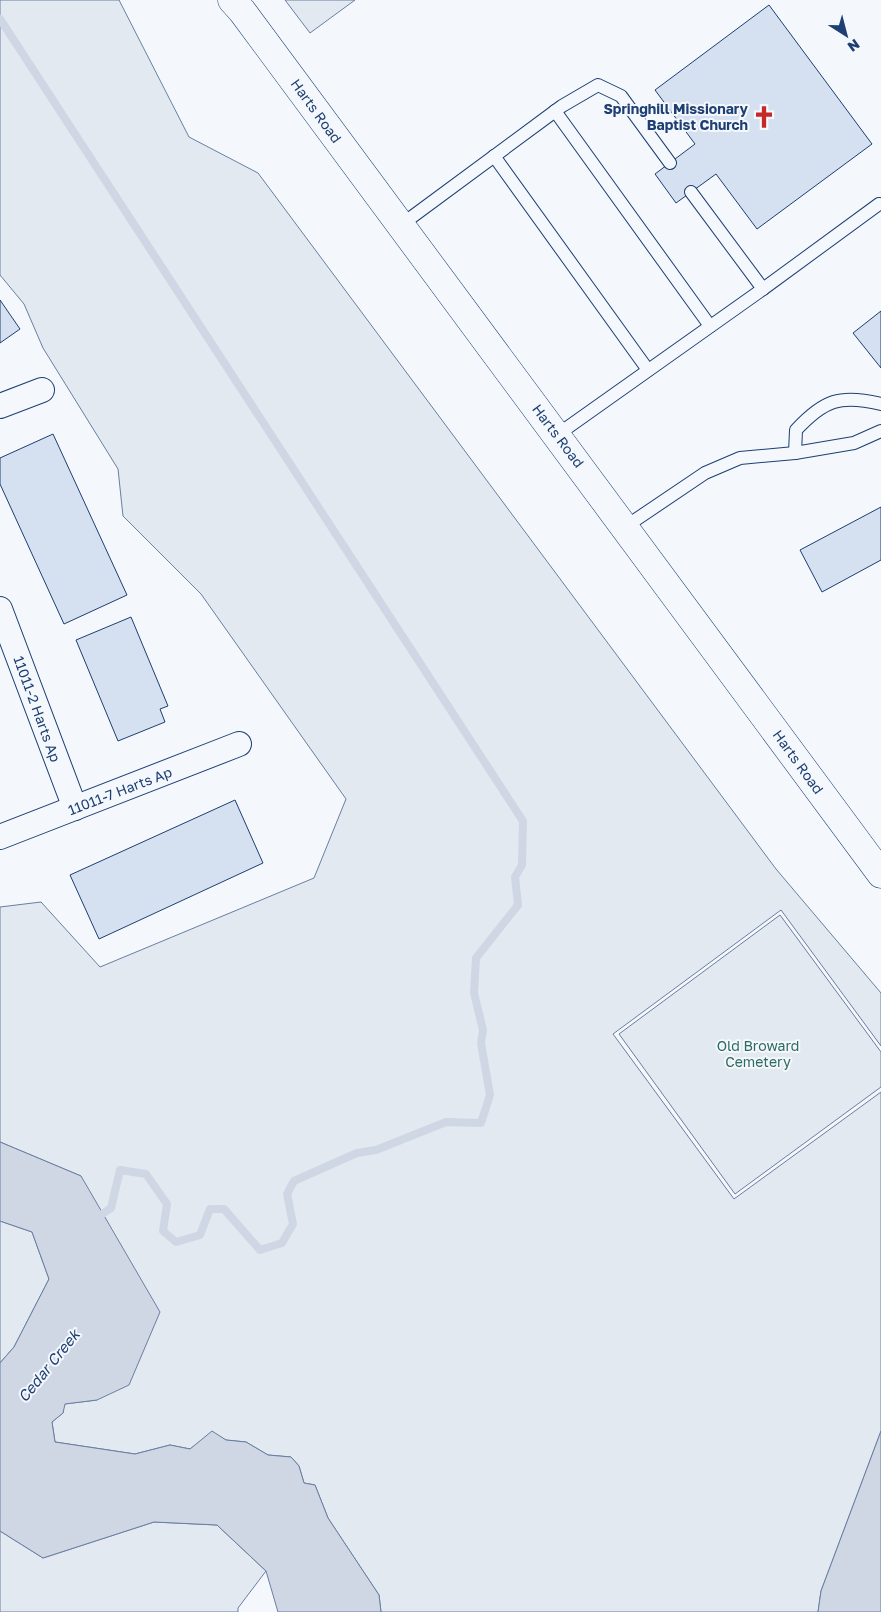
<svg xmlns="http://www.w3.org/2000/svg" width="881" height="1612" font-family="'Golos Text',sans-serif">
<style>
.green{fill:#e3e9f0;stroke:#687fa3}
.water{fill:#cfd7e4;stroke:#687fa3}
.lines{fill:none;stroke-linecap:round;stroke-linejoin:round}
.stream{stroke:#cfd7e4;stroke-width:8}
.building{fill:#d5e0f0;stroke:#1d3f73}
.service-casing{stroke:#1d3f73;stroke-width:14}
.minor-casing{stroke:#1d3f73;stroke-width:26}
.tertiary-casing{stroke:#1d3f73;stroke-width:29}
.service{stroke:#f4f7fb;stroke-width:12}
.minor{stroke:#f4f7fb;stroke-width:24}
.tertiary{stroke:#f4f7fb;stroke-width:28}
.labels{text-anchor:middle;stroke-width:4;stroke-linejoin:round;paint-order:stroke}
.poi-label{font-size:14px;font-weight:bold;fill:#1d3f73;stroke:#f4f7fb;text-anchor:end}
.street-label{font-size:14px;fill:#1d3f73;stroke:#f4f7fb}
.park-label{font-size:14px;fill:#2c6c60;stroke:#f4f7fb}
.water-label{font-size:15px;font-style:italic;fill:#1d3f73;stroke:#f4f7fb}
</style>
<rect width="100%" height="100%" fill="#f4f7fb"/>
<g class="green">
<path d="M0,0H119L189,137L258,173L776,869L881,993V1046L781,910L613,1034L734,1199L881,1092V1431L821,1591L818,1612H381L379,1595L328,1518L315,1485L304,1483L299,1466L291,1457L268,1455L246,1442L226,1440L212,1432L190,1449L170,1445L135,1454L55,1442L52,1422L63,1413L64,1404L97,1400L81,1176L0,1142V907L41,902L100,967L314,878L346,799L201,594L123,516L118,469L43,348L24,304L0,275Z"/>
<path d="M285,0H355L310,33Z"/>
<path d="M780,915L881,1052V1087L735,1194L619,1034Z"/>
<path d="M0,1221L32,1232L49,1279L14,1347L0,1363Z"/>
<path d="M154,1522L217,1525L266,1571L238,1608V1612H0V1531L43,1558Z"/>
</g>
<g class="water">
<path d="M0,1142L81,1176L160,1312L129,1385L97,1400L65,1404L63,1413L52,1422L55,1442L135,1454L170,1445L190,1449L212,1431L226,1440L246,1442L268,1455L291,1457L299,1466L304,1483L315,1485L328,1518L379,1595L381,1612H278L266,1571L217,1525L154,1522L43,1558L0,1531V1363L14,1347L49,1279L32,1232L0,1221Z"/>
<path d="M881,1431V1612H818L821,1591Z"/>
</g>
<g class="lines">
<path class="stream" d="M0,19L523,821L522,865L515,877L518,905L476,958L474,993L483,1030L481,1043L490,1095L481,1123L446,1122L376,1150L357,1153L294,1181L287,1194L293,1224L282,1243L260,1250L224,1209H210L200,1235L176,1242L163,1231L167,1204L146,1174L120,1170L111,1208L95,1219"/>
</g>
<g class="building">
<path d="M769,5L872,144L757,229L716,174L676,203L655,174L695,144L655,90Z"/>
<path d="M0,300L20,329L0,343Z"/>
<path d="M881,311V368L853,333Z"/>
<path d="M53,434L127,595L64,624L0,484V458Z"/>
<path d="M881,507V560L822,592L800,550Z"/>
<path d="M131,617L168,706L160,709L165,722L118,741L76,640Z"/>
<path d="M235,800L263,863L99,939L70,875Z"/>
</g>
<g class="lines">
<defs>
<g id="service">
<path d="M555,111L710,326"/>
<path d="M494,156L648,370"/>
<path d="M401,225L562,106L598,85L621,96L670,163"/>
<path d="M763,289L879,204"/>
<path d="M557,435L763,289L691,192"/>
<path d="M795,453L796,430C824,400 840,394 881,404"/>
<path d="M625,527L705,473L740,458L795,453L854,443L881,431"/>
</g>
<g id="minor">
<path d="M0,406L42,390"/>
<path d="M0,609L75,808"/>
<path d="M0,837L239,744"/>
</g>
<path id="tertiary" d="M232,0L242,11L881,874"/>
</defs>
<use href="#service" class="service-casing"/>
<use href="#minor" class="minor-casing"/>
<use href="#tertiary" class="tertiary-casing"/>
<use href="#service" class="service"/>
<use href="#minor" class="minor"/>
<use href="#tertiary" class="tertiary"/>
</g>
<defs>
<symbol id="church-bare" viewBox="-9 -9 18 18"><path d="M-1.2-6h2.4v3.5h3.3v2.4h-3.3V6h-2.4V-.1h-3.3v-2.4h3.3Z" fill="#c62828" stroke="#f4f7fb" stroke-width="2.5" paint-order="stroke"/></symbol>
</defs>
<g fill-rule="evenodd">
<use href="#church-bare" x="748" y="101" width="32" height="32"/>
</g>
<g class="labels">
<g class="poi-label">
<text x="748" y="114">Springhill Missionary<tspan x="748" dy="16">Baptist Church</tspan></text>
</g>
<g class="street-label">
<text transform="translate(316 111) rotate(54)" y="5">Harts Road</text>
<text transform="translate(558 436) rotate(53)" y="5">Harts Road</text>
<text transform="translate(37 709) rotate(70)" y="5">11011-2 Harts Ap</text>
<text transform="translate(798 762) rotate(54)" y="5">Harts Road</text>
<text transform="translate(120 791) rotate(-21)" y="5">11011-7 Harts Ap</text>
</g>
<g class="park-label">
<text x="758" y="1051">Old Broward<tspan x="758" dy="16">Cemetery</tspan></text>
</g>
<g class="water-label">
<text transform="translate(49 1366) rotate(-51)" y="5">Cedar Creek</text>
</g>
</g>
<g transform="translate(846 35) rotate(144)" stroke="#f4f7fb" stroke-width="4" paint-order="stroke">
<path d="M0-4L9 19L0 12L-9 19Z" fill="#1d3f73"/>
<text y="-8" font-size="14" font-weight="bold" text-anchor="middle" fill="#1d3f73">N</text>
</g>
</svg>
